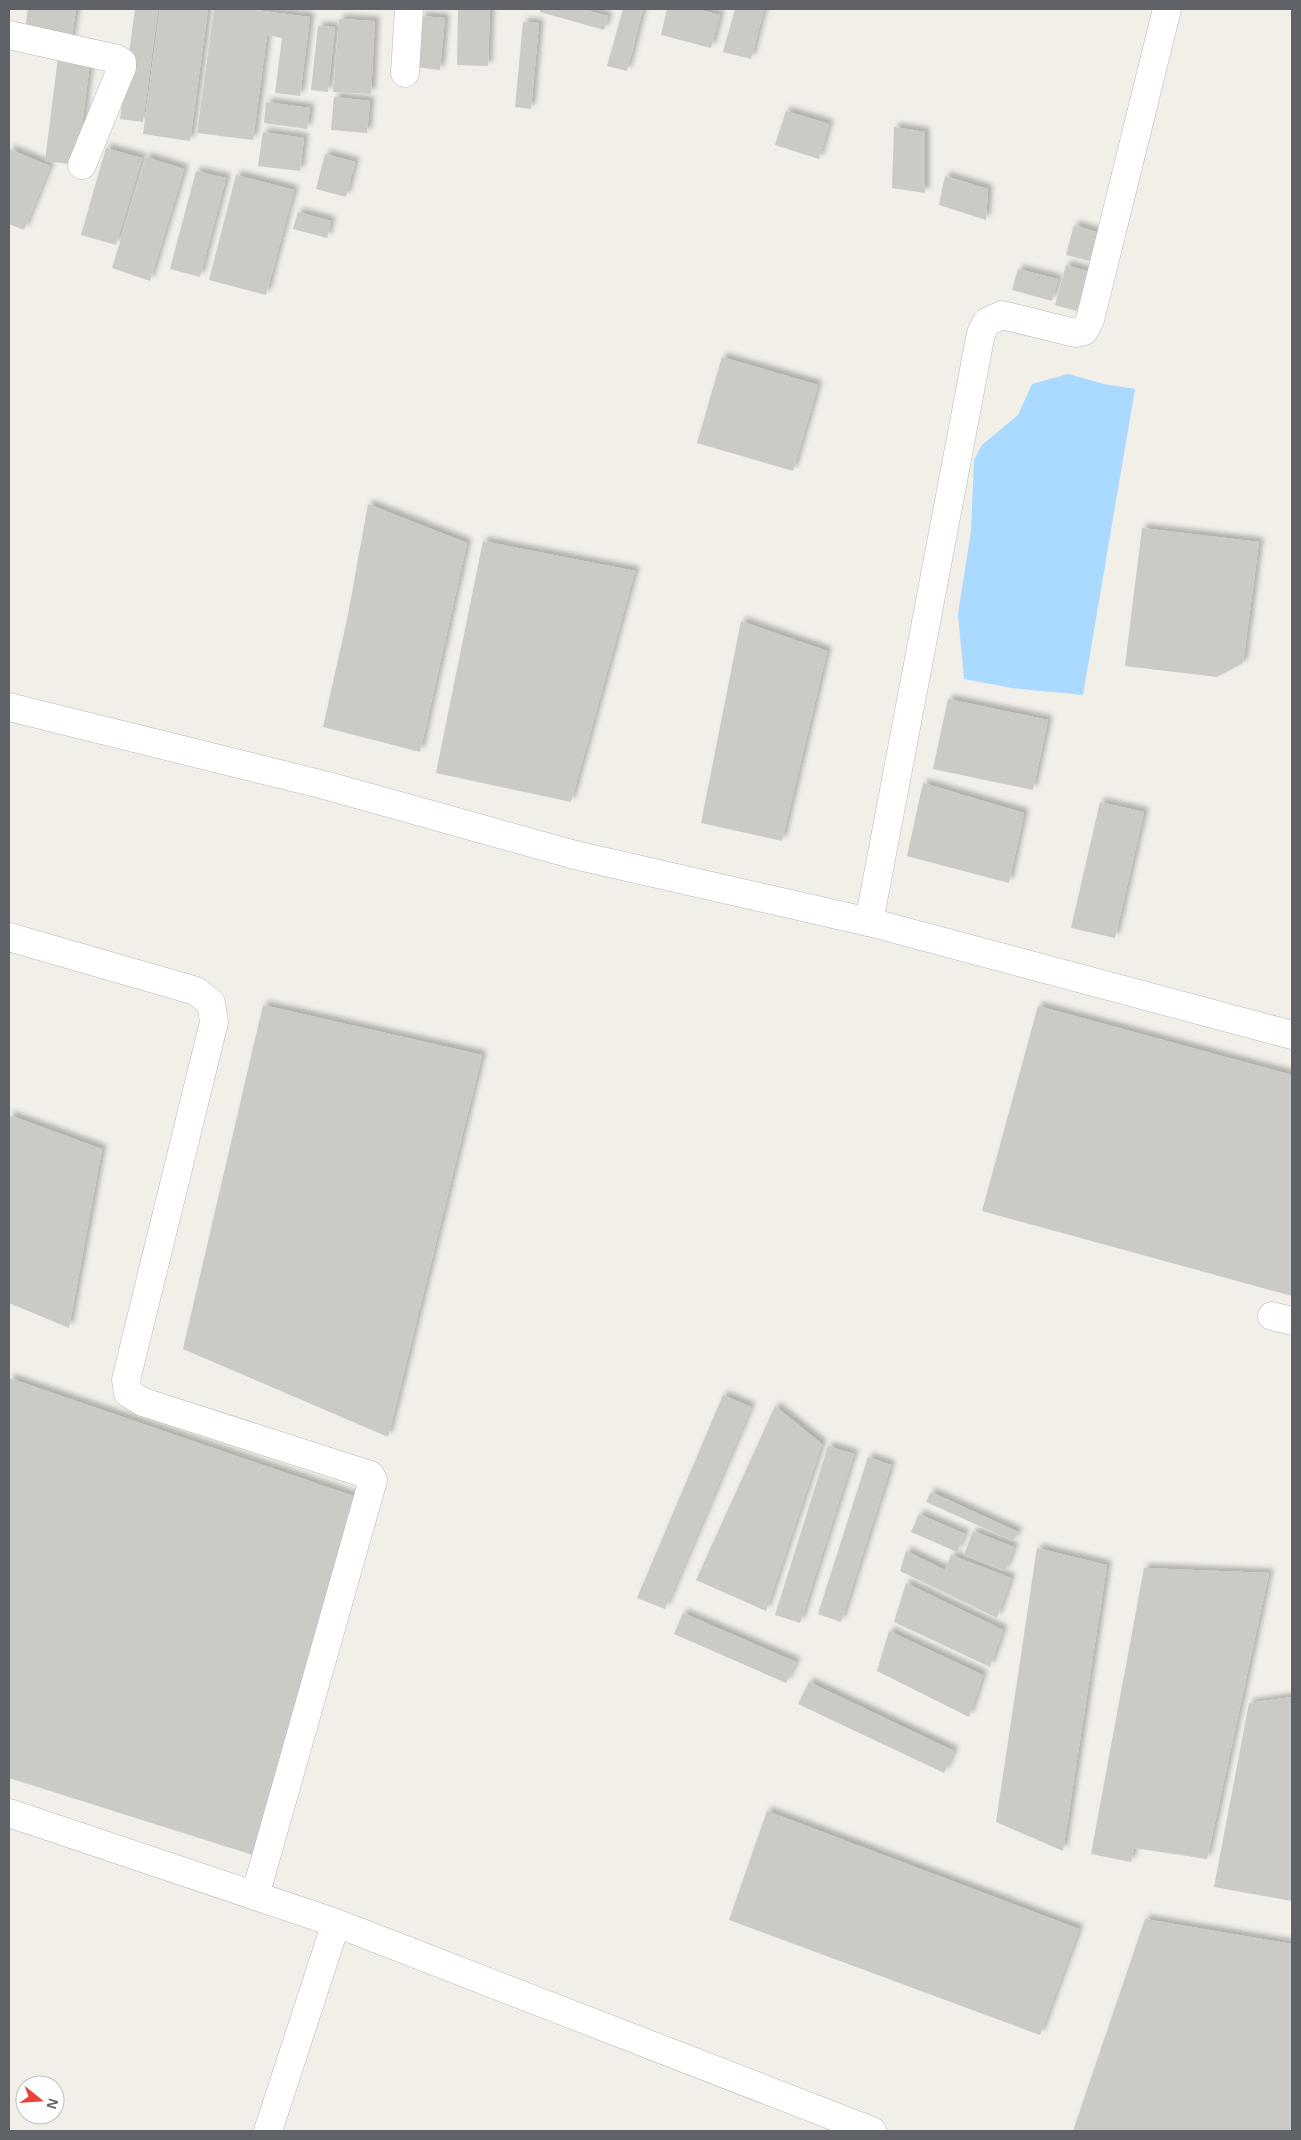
<svg xmlns="http://www.w3.org/2000/svg" width="1301" height="2140" font-family="Helvetica,sans-serif">
<style>
.water{fill:#aadaff}
.building{fill:#cccac5;filter:url(#shadow)}
.lines{fill:none;stroke-linecap:round;stroke-linejoin:round}
.minor-casing{stroke:#b5b8bc;stroke-width:29}
.minor{stroke:#fff;stroke-width:28}
</style>
<defs>
<filter id="shadow"><feDropShadow dx="4.5" dy="-4.5" stdDeviation="2.5" flood-color="#0004"/></filter>
</defs>
<rect width="100%" height="100%" fill="#f1efe8"/>
<path class="water" d="M1068,374L1104,384L1135,389L1083,695L1012,688L964,679L958,614L971,531L974,460L982,445L1018,415L1032,384Z"/>
<g class="building">
<path d="M28,9H76L71,43L24,36Z"/>
<path d="M135,9H158L143,122L120,119Z"/>
<path d="M160,9H208L190,141L143,134Z"/>
<path d="M214,9H247L310,17L300,96L275,93L282,38L267,35L253,140L197,133Z"/>
<path d="M458,9H490L488,66L457,65Z"/>
<path d="M540,9H582L608,16L604,30L540,12Z"/>
<path d="M623,9H643L627,71L607,66Z"/>
<path d="M667,9H696L720,15L711,48L661,35Z"/>
<path d="M735,9H764L751,59L723,52Z"/>
<path d="M421,16L445,18L440,70L416,67Z"/>
<path d="M339,19L375,21L371,94L333,92Z"/>
<path d="M523,22L539,23L531,109L515,107Z"/>
<path d="M318,26L335,27L328,92L311,90Z"/>
<path d="M58,58L90,62L77,165L45,161Z"/>
<path d="M334,97L370,101L367,133L331,130Z"/>
<path d="M266,102L310,108L307,129L264,123Z"/>
<path d="M786,111L829,124L819,159L775,145Z"/>
<path d="M894,127L925,132V193L892,188Z"/>
<path d="M263,132L304,138L300,171L258,166Z"/>
<path d="M106,148L142,158L116,245L81,235Z"/>
<path d="M9,149L50,166L24,230L9,224Z"/>
<path d="M325,154L355,162L346,197L316,189Z"/>
<path d="M146,157L184,169L150,281L112,268Z"/>
<path d="M196,171L226,178L200,277L170,269Z"/>
<path d="M236,175L294,190L266,295L209,280Z"/>
<path d="M945,176L988,189L986,220L939,205Z"/>
<path d="M298,212L331,221L327,238L293,229Z"/>
<path d="M1074,225L1100,233L1093,262L1066,255Z"/>
<path d="M1066,265L1087,271L1077,311L1055,305Z"/>
<path d="M1018,269L1058,279L1052,301L1012,290Z"/>
<path d="M722,357L818,385L793,471L697,443Z"/>
<path d="M368,504L467,543L420,752L323,727L348,615Z"/>
<path d="M1142,528L1259,542L1243,663L1217,677L1125,666Z"/>
<path d="M483,541L635,571L571,802L436,773Z"/>
<path d="M741,621L827,651L782,841L701,823Z"/>
<path d="M948,699L1048,720L1033,790L933,769Z"/>
<path d="M923,783L1024,813L1009,883L907,856Z"/>
<path d="M1100,802L1144,812L1115,938L1071,928Z"/>
<path d="M263,1005L482,1055L388,1437L183,1349Z"/>
<path d="M1038,1006L1292,1075V1296L982,1211Z"/>
<path d="M9,1115L102,1149L69,1328L9,1303Z"/>
<path d="M9,1378L362,1499L256,1856L9,1778Z"/>
<path d="M723,1395L751,1407L665,1609L637,1598Z"/>
<path d="M775,1406L822,1444L766,1611L696,1580Z"/>
<path d="M828,1446L854,1454L800,1623L775,1615Z"/>
<path d="M868,1457L891,1465L841,1622L818,1614Z"/>
<path d="M931,1492L1018,1532L1013,1541L926,1502Z"/>
<path d="M919,1514L965,1534L957,1552L911,1532Z"/>
<path d="M973,1531L1014,1547L1005,1571L964,1555Z"/>
<path d="M1037,1548L1107,1565L1063,1851L996,1822Z"/>
<path d="M906,1551L945,1570L951,1555L1011,1578L997,1618L900,1571Z"/>
<path d="M1144,1568L1269,1573L1207,1859L1134,1848L1131,1862L1091,1854Z"/>
<path d="M906,1583L1003,1630L990,1667L894,1622Z"/>
<path d="M683,1613L796,1662L786,1683L674,1634Z"/>
<path d="M889,1631L983,1675L969,1717L877,1671Z"/>
<path d="M809,1682L954,1751L944,1773L798,1704Z"/>
<path d="M1292,1697V1901L1214,1887L1249,1703Z"/>
<path d="M767,1811L1079,1929L1040,2035L729,1920Z"/>
<path d="M1145,1919L1292,1944V2131H1073Z"/>
</g>
<g class="lines">
<defs>
<g id="minor">
<path d="M9,35L117,59L122,62V67L82,165"/>
<path d="M405,73L409,9"/>
<path d="M9,707L328,786L575,855L869,922L1292,1035"/>
<path d="M869,922L981,333L987,322L1002,315L1075,333L1084,331L1090,320L1167,9"/>
<path d="M9,937L196,991L211,1003L214,1022L126,1380L128,1393L143,1402L370,1475L373,1480L255,1896"/>
<path d="M1272,1316L1292,1321"/>
<path d="M9,1813L336,1923"/>
<path d="M268,2131L336,1923L872,2131"/>
</g>
</defs>
<use href="#minor" class="minor-casing"/>
<use href="#minor" class="minor"/>
</g>
<rect width="1301" height="2140" fill="none" stroke="#5f6368" stroke-width="20"/>
<g transform="translate(40 2100) rotate(107)"><circle r="24" fill="#ffffff" stroke="#bfc1c3"/>
<path d="M0-4L9 19L0 12L-9 19Z" fill="#ea4335"/>
<text y="-8" font-size="14" font-weight="bold" text-anchor="middle" fill="#5f6368">N</text>
</g>
</svg>
